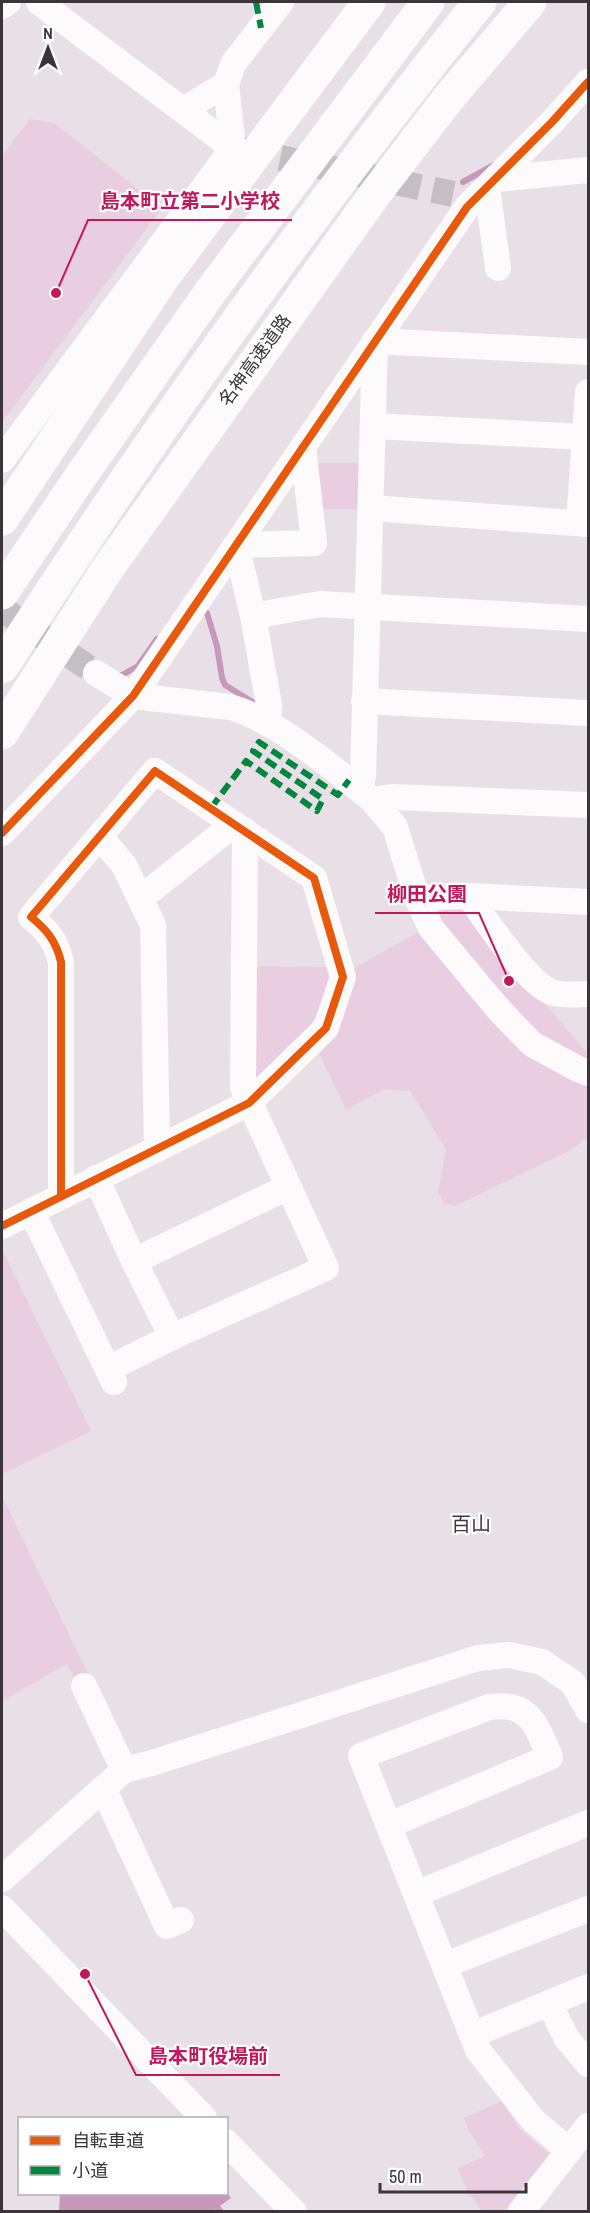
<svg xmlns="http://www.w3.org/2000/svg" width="590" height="2213" font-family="'Archivo Narrow','Noto Sans JP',sans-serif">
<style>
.green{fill:#e9cde1}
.water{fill:#c698ba}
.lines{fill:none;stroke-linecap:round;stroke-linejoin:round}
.stream{stroke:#c698ba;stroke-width:6}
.minor-tunnel{stroke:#c5bec3;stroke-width:26;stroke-dasharray:26 13;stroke-linecap:butt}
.minor{stroke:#fcfafb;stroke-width:26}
.highway{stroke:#fcfafb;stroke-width:33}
.quiet{stroke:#00873e;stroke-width:6;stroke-dasharray:12 6;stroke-linecap:butt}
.cycleway-casing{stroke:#fff;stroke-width:11}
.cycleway{stroke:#e8590c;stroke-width:8}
.labels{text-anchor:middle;stroke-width:4.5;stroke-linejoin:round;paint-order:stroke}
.street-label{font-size:18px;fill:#3b3539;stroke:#fff}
.neighbourhood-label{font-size:20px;fill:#43373f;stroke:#fff}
.leader{fill:none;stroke:#c2185b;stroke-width:2}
.callout-dot{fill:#c2185b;stroke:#fff;stroke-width:2}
.callout-label{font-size:20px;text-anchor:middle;font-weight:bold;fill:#c2185b;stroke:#fff;stroke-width:4.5;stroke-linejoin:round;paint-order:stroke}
</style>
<rect width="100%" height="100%" fill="#e8e0e6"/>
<g class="green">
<path d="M30,119L54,123L162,208L2,422V156Z"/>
<path d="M312,463H360L363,509H322Z"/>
<path d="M433,902L459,906L479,926L588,1054V1063L542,1037L441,925Z"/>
<path d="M420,931L503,1033L588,1078V1137L569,1151L455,1206L444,1203L438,1192L446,1149L410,1091L384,1089L346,1110L318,1051L349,971Z"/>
<path d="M251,966L329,967V989L310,1027L260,1076L255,1077Z"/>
<path d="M2,1249L91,1431L2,1474Z"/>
<path d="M2,1496L88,1674L76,1680L67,1664L2,1701Z"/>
<path d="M502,2101L520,2129L550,2155L503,2211H482L467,2191L458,2168L485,2156L468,2129L464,2118Z"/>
</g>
<path class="water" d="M227,2192L231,2198L213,2211H59L60,2194Z"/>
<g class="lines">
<g class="stream">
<path d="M463,182L494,165"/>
<path d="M201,607L207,613L217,646L222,678L225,685L254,703"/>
<path d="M78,653L98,666"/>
<path d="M118,675H122L138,666L157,639"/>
<path d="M218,2208L221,2212"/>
</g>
<g class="minor-tunnel">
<path d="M242,150L453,194"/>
<path d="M2,609L96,673"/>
</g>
<g class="minor">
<path d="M39,2L233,148"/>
<path d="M2,6L8,2"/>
<path d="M226,84L233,64L281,2"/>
<path d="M497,179L588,170"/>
<path d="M487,188L498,268"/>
<path d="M375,341L588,352"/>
<path d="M373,426L585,437"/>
<path d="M2,460L233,148L226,84L183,110"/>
<path d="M371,508L588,524"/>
<path d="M579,523L588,392"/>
<path d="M253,616L320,604L588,619"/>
<path d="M96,673L133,696L230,707C271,718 327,763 360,790L372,800L395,827L417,898L431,928L499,1010L532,1044L576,1068L588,1073"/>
<path d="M364,701L588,713"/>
<path d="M268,723L269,705L253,616L236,545L314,543L303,447"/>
<path d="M360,790L363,776L375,341"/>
<path d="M372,800L392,797L588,805"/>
<path d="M2,833L133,696L467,207L552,122L588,82"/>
<path d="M100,837L124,865L153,925L157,1149"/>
<path d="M469,896C485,919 526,982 551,992C561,996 578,994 588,994"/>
<path d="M141,898L234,824"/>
<path d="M417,898L469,896L588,902"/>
<path d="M96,1178L134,1261L172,1337"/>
<path d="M31,1211L114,1382"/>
<path d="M2,1226L249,1103L326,1028L343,977L314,878L155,771L31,917C47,930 56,941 61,962V1195"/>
<path d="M134,1261L288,1187"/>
<path d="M108,1369L172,1337L326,1268L243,1088L245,831"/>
<path d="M84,1686L124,1770"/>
<path d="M103,1788L167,1926L181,1920"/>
<path d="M389,1825L550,1757C536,1725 530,1701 489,1707L361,1756L478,2050L533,2120L569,2151"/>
<path d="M2,1879L124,1770L152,1763L478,1658L509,1655L542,1662L573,1683L588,1710"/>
<path d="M416,1894L588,1823"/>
<path d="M2,1908L204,2118"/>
<path d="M445,1965L588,1909"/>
<path d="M549,2003L567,2039L588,2064"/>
<path d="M472,2035L588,1987"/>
<path d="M226,2142L294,2212"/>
<path d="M521,2212L588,2126"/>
</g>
<g class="highway">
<path d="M2,519L165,275L369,2"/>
<path d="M2,593L83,473L211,291L428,2"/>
<path d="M2,667C150,437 309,214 480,2"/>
<path d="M2,733L108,568L375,194L447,100L530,2"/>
</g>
<g class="quiet">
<path d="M256,2L261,28"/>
<path d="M211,808L246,761L317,811L323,799L253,751L259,742L338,795L349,780"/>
</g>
<defs>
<g id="cycleway">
<path d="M2,833L133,696L467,207L552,122L588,82"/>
<path d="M2,1226L249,1103L326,1028L343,977L314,878L155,771L31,917C47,930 56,941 61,962V1195"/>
</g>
</defs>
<use href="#cycleway" class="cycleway-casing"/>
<use href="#cycleway" class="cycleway"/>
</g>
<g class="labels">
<g class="street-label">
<text transform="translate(255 360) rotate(-54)" y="6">名神高速道路</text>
</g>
<g class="neighbourhood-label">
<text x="471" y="1531">百山</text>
</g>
</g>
<path class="leader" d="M56 293L88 220H292M509 981L479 913H375M85 1974L136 2075H280"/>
<g class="callout-dot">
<circle cx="56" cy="293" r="6"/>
<circle cx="509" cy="981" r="6"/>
<circle cx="85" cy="1974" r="6"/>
</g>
<g class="callout-label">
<text x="190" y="208">島本町立第二小学校</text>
<text x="427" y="901">柳田公園</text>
<text x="208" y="2063">島本町役場前</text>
</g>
<rect width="590" height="2213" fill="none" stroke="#3b3539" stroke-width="6"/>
<rect x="18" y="2117" width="210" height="78" fill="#ffffff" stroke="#b1aeb0" stroke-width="1.5"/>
<rect x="30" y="2136" width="30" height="9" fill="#e8590c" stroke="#b1aeb0" stroke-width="1.5"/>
<text x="72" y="2147" font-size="18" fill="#3b3539">自転車道</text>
<rect x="30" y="2166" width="30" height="9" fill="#00873e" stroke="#b1aeb0" stroke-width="1.5"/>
<text x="72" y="2177" font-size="18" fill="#3b3539">小道</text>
<g transform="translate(48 48)" stroke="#ffffff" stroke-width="4.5" paint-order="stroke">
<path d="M0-4.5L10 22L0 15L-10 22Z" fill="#3b3539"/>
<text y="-9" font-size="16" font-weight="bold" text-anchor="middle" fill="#3b3539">N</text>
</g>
<path d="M380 2183v9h146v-9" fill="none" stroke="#3b3539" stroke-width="3"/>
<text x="389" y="2183" font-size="18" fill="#3b3539" stroke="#ffffff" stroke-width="4.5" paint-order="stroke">50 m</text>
</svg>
